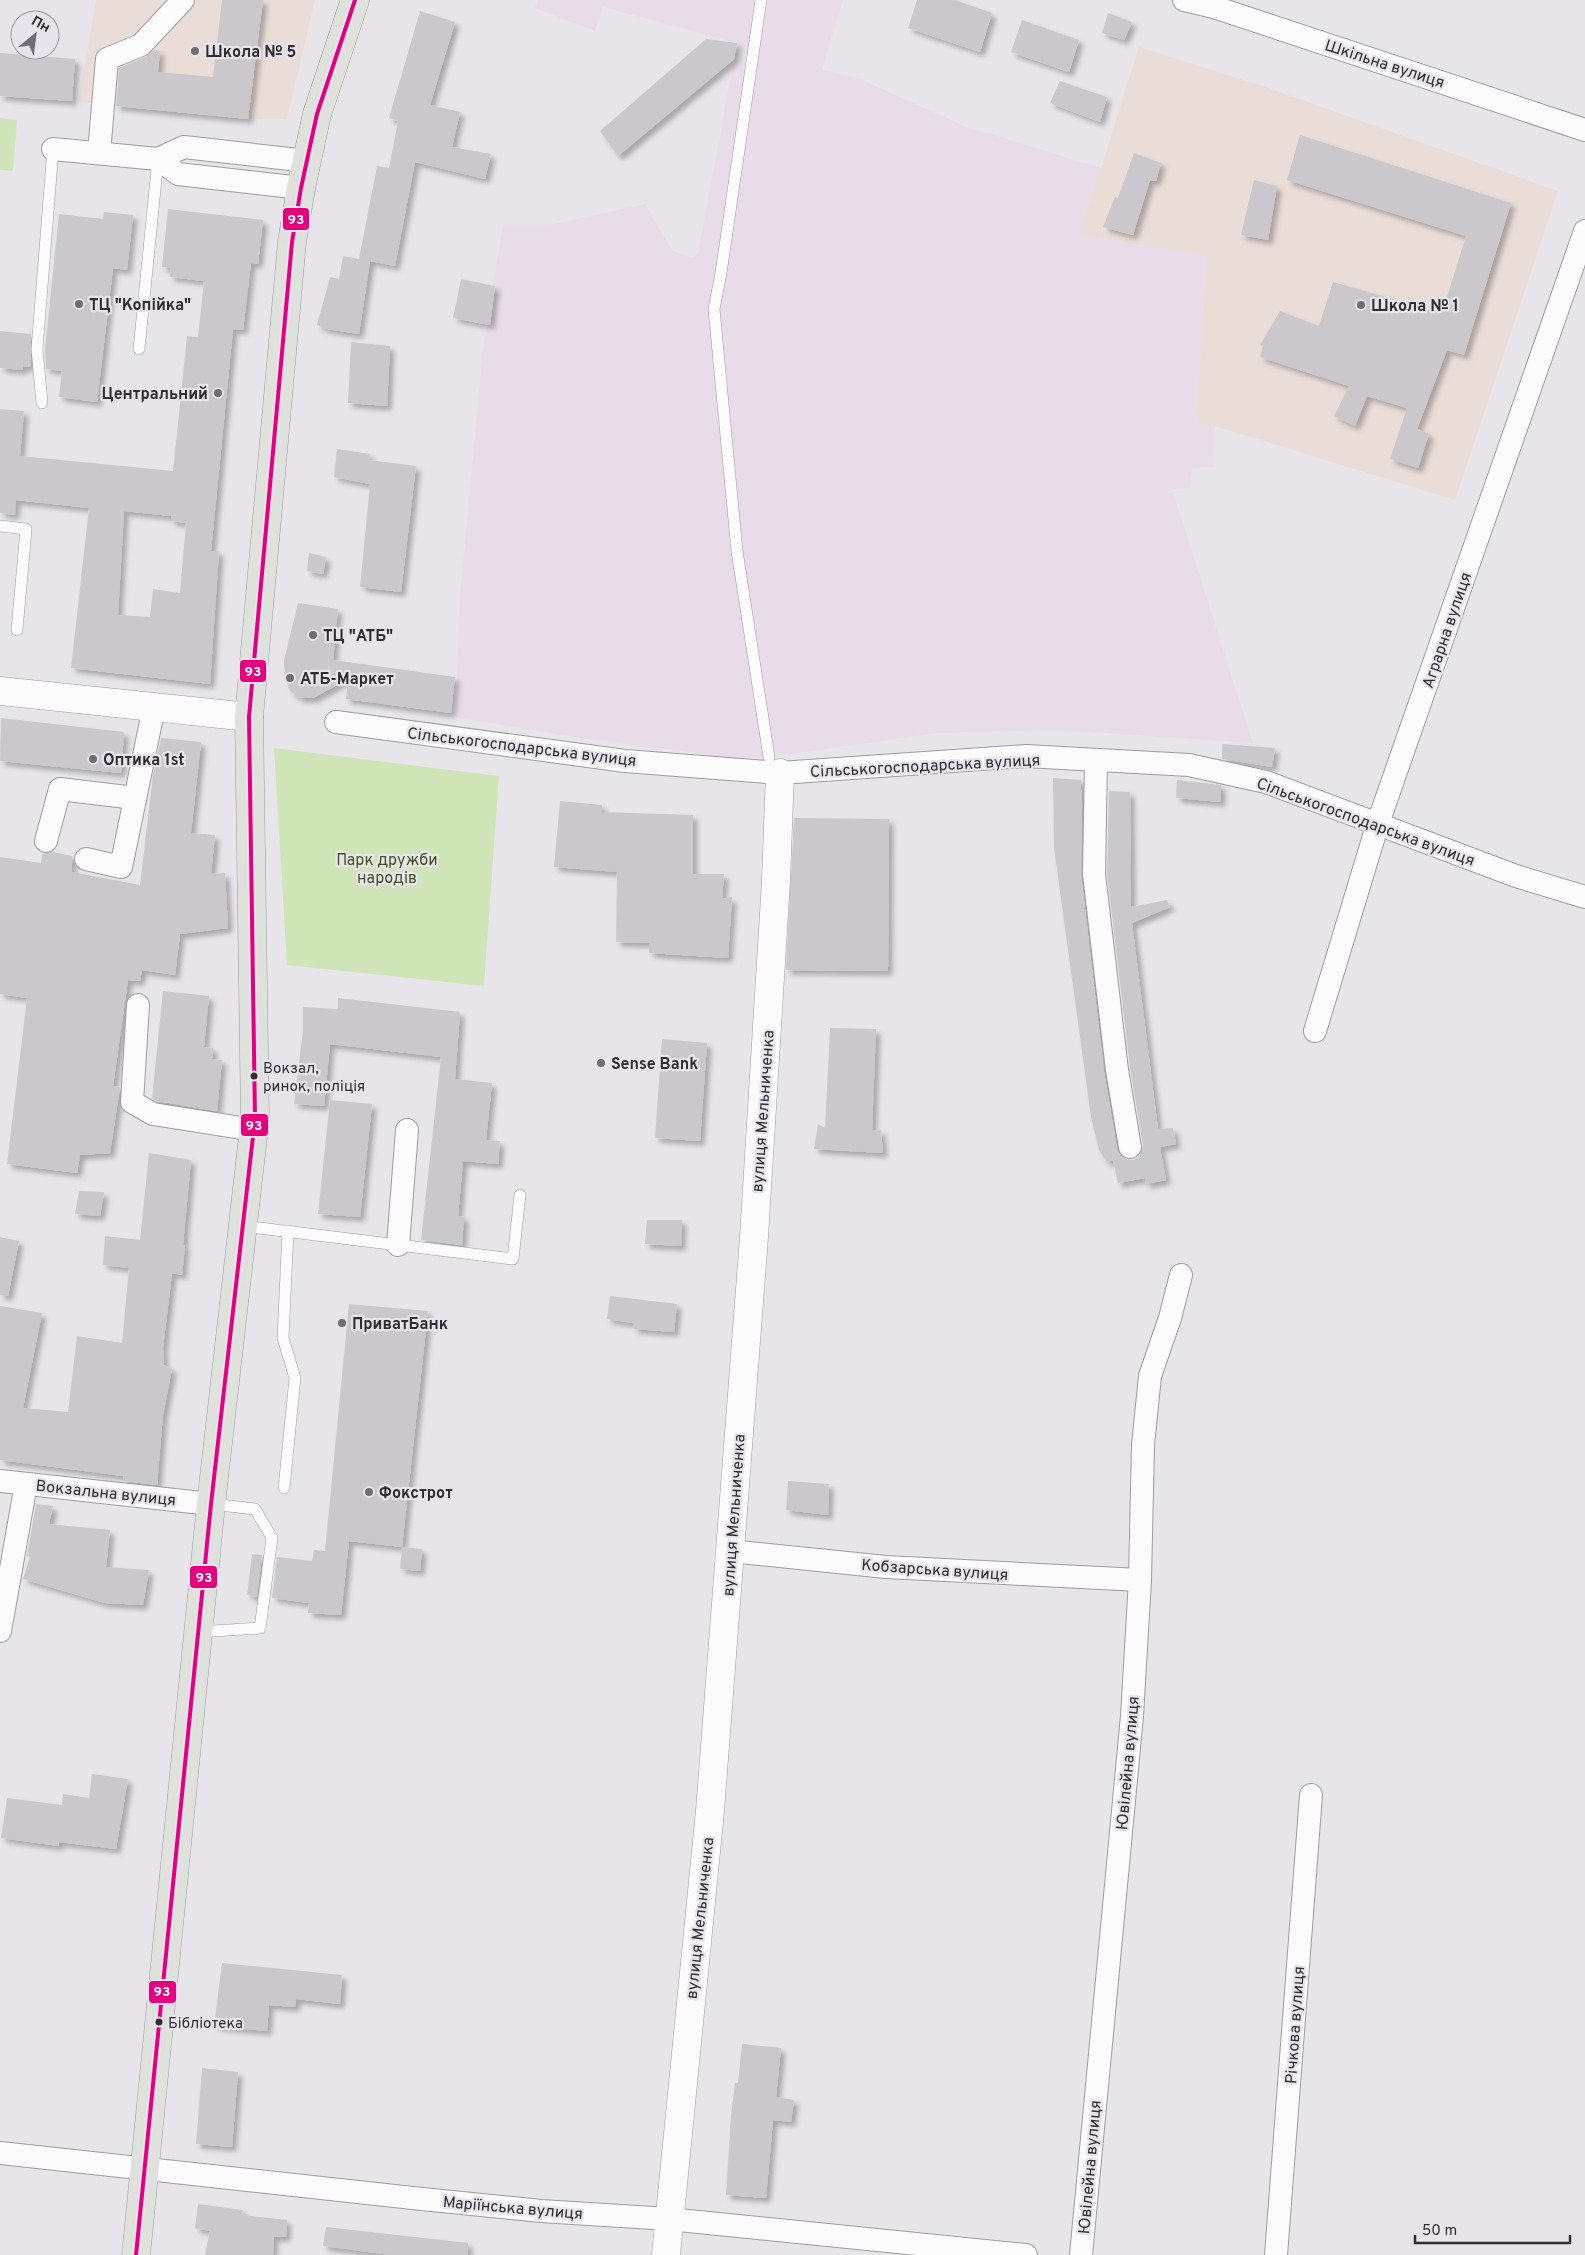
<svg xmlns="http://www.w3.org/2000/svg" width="1585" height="2255" font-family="Overpass,sans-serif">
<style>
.commercial{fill:#e7dce8}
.education{fill:#eaddd8}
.green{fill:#cfe5b7}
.building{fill:#cac8cc;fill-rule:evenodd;filter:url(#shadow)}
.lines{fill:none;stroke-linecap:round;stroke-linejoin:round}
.service-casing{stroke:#9e9c9f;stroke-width:12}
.minor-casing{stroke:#9e9c9f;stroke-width:24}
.tertiary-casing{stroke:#9e9c9f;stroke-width:29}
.primary-casing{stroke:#9a9e95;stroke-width:29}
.service{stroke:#fcfbfc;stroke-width:11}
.minor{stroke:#fcfbfc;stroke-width:22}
.tertiary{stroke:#fcfbfc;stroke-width:28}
.primary{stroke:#dfe1dc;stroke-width:28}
.bus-1-casing{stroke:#e8e3ec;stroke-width:8}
.bus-1{stroke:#e5007d;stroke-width:4}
.poi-dot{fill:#706e72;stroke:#e8e3ec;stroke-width:2}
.bus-dot{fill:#302e31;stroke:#e8e3ec;stroke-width:2}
.labels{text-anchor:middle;stroke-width:4.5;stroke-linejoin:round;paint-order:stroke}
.bus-label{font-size:15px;fill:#302e31;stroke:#e8e3ec;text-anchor:start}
.poi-label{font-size:16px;font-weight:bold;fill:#302e31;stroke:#e8e3ec;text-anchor:start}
.street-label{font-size:16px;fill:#302e31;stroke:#e8e3ec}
.park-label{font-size:16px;fill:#3d581b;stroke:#e8e3ec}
.line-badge{stroke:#e8e3ec;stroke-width:2}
.badge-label{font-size:14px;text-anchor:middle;font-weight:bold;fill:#fff}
</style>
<defs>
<filter id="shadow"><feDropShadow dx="4.5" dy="4.5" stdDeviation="2.5" flood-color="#0004"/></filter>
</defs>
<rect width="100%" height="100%" fill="#e8e5ea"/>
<path class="commercial" d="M538,0H843L822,69L860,79L964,126L1101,168L1077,235L1207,255L1196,423L1215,426L1213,467L1192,468L1190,488L1172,489L1253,743L1057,730L936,733L769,757L740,759L567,736L456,717L460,597L483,349L503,225H550L645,204L672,250L691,258L698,254L737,43L603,7L595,31L535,8Z"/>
<g class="education">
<path d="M96,0H315L287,119H248L78,102Z"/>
<path d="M1139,47L1266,87L1558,191L1455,500L1215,426L1196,423L1207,255L1077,235L1101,168Z"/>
</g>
<g class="green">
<path d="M0,118L17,120L13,171L0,170Z"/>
<path d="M274,748L499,776L484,986L287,965Z"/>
</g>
<g class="building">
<path d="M222,0H263L248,119L116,106L119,68L146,57L154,50L160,51L158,72L213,77Z"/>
<path d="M917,0H955L992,13L980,52L908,28Z"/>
<path d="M420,11L455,22L430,105L460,112L452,147L491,154L485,179L415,162L395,266L370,261L359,334L327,329L317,325L330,277L339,279L343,256L364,260L359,259L377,166L389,168L398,121L389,118Z"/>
<path d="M1108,13L1132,22L1124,40L1102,33Z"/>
<path d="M1022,20L1079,40L1069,72L1011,52Z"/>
<path d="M706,39L737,43L734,59L618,156L600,131Z"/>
<path d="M0,53L75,59L72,101L0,96Z"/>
<path d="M1060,81L1107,97L1100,122L1050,103Z"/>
<path d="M1300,135L1511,203L1464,355L1447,350L1417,429L1429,434L1418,468L1390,459L1407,408L1367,396L1355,426L1334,416L1349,386L1260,357L1263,346L1260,345L1280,311L1319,326L1333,282L1442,313L1466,236L1287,180Z"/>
<path d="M1134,153L1161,163L1156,181L1150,180L1133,235L1103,227L1115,197L1118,198Z"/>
<path d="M1254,180L1277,186L1268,240L1241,235Z"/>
<path d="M168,209L263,220L258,264L251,263L243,330L233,329L211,551H219L210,684L71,668L89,508L16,500L15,515L0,513V409L24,411L20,456L173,471L187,336L198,337L204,281L170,277L171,268L162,267ZM124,511L171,516V521L186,523L180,593L153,589L150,617L118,615Z"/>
<path d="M104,212L133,215L127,270L113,268L97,402L59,397L62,371L46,369L45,349L59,214L103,219Z"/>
<path d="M461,279L495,286L490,325L453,318Z"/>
<path d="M0,331L31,334V367L23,366V370L0,368Z"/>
<path d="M351,342L390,346L387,406L348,403Z"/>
<path d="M337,449L370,454L369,460L416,466L401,592L360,587L370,484L334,477Z"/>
<path d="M309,553L326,557L323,574L307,571Z"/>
<path d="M298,603L338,609L333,660L455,677L451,713L346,699L348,679L313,698H300L290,691L285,676L284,660Z"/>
<path d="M1,718L124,732L121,773L0,761Z"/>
<path d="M161,738L201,742L191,833L215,835L211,874L225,873L228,928L180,934L175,975L142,970L140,981L128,980L113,1086L120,1087L110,1153L80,1155L77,1173L7,1164L27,998L0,994V857L41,863L42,854L52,852L72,856V872L140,885L153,775Z"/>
<path d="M1222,744L1275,748L1272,767L1222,759Z"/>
<path d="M1053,778L1081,780V790H1082L1081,875L1104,1072L1117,1149L1120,1156L1126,1159L1133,1160L1139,1157L1143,1145L1130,1068L1107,873L1109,791L1130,792L1131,907L1167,900L1170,907L1132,923L1158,1129L1173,1128L1176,1144L1160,1147L1166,1180L1146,1184L1145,1178L1118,1183L1113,1160L1107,1162L1099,1150L1091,1117L1054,848Z"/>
<path d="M1177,780L1221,785V802L1176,798Z"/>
<path d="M560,801L602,805V812L693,815V874H724L722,899L732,897L728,958L649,953V943L616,942L617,872L554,867Z"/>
<path d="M794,818L889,819L888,971L786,970Z"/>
<path d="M163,991L209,996L204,1047L213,1048L212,1059L222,1060L217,1111L157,1101L152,1098Z"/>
<path d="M338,998L460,1012L455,1079L492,1083L486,1140L500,1141L498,1164L463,1161L458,1216L464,1217L462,1245L421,1240L441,1057L330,1044L324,1106L294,1104L303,1030V1007L338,1009Z"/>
<path d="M830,1028L876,1029L872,1131L881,1130L883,1153L814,1149L818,1124L825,1128Z"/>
<path d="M662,1039L707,1043L700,1141L655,1138Z"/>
<path d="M330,1100L372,1104L360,1217L318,1214Z"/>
<path d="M149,1153L191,1160L183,1245H185L182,1275L172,1273L163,1348L164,1365L172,1369L163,1415L157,1485L124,1481L123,1476L0,1460V1306L42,1313L23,1408L68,1412L77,1336L122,1343L129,1268L103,1265L105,1236L140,1240Z"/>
<path d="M79,1191L104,1192L100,1216L75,1214Z"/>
<path d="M647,1220H682L681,1246L645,1244Z"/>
<path d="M0,1237L19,1241L8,1296L0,1295Z"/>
<path d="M610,1296L677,1304L674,1332L634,1329L633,1323L607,1319Z"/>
<path d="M349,1304L428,1311L402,1547L349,1541L341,1615L308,1613L309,1603L272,1598L277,1557L312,1561L314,1550L325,1551Z"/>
<path d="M788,1481L829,1484L828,1515L786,1510Z"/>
<path d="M36,1504L53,1506L49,1524L110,1530L106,1567L149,1570L143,1605L105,1603L23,1579L30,1557L27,1556Z"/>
<path d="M402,1547L422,1549L420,1571L400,1569Z"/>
<path d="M252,1554L262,1555L257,1597L247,1595Z"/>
<path d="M92,1774L128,1779L116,1849L59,1842V1846L1,1838L7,1798L62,1805L63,1794L89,1798Z"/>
<path d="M222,1963L342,1975L340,2004L296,1999L295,2007L269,2005L267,2031L214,2026Z"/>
<path d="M742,2044L781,2048L776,2097L794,2100L791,2122L773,2120L766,2198L726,2195L731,2115L735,2083H738Z"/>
<path d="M202,2068L238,2072L232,2147L196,2144Z"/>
<path d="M198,2204L243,2210L242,2215L287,2220L286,2237H274L273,2255H205L210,2231L195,2228Z"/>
<path d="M326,2227L468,2243V2255H391L323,2246Z"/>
</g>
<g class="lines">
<defs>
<g id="service">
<path d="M761,0L721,273L714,309L737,551L769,757"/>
<path d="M139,349L158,159"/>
<path d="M42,403L37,349L53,149"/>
<path d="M0,526L26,529L17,630"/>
<path d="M243,1226L513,1259L520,1195"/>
<path d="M284,1488L295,1378L283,1338L288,1231"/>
<path d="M198,1632L260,1628L272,1538L255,1509L211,1504"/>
</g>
<g id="minor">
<path d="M1184,0L1214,7L1585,130"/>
<path d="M53,149L158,159L178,174L301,188"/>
<path d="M99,153L107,59L141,45L183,0"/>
<path d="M158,159L184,147L307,161"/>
<path d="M336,722L625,761L780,773L1026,756L1189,765L1266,782L1516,876L1585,897"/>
<path d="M1096,760L1094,874L1117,1070L1130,1147"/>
<path d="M46,841L60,789L135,798"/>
<path d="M86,859L121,867L154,707"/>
<path d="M138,1005L132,1102L153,1114L254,1130"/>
<path d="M1315,1031L1378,823L1585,231"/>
<path d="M398,1245L407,1130"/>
<path d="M0,1481L211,1504"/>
<path d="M730,1551L886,1567L1140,1580"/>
<path d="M0,1631L26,1484"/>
<path d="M0,2153L422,2199L541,2211L669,2219L1026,2255"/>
<path d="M1081,2255L1132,1716L1140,1580L1143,1445L1150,1376L1170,1318L1181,1275"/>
<path d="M1276,2255L1311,1795"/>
</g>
<g id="tertiary">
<path d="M0,691L249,717"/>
<path d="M666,2255L710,1811L730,1551L754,1237L776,881L780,773"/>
</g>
<path id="primary" d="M136,2255L211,1504L255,1119L249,717L292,242L301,188L317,114L355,0"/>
</defs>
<use href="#service" class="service-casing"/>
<use href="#minor" class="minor-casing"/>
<use href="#tertiary" class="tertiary-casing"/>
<use href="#primary" class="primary-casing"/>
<use href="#service" class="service"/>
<use href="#minor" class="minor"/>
<use href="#tertiary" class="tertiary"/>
<use href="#primary" class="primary"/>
<defs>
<path id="bus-1" d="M136,2255L211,1504L255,1119L249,717L292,242L301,188L317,114L355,0"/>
</defs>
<use href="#bus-1" class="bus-1-casing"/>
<use href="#bus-1" class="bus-1"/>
</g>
<g class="poi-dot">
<circle cx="195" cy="51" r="5"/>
<circle cx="79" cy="304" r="5"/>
<circle cx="1361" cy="305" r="5"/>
<circle cx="218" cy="393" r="5"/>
<circle cx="313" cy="635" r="5"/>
<circle cx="290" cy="678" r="5"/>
<circle cx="93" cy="759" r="5"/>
<circle cx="601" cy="1063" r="5"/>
<circle cx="342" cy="1323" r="5"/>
<circle cx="369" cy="1492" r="5"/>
</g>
<g class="bus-dot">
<circle cx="254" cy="1076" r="4.5"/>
<circle cx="159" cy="2022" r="4.5"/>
</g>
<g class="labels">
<g class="bus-label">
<text x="263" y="1073">Вокзал,<tspan x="263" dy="18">ринок, поліція</tspan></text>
<text x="168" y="2028">Бібліотека</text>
</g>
<g class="poi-label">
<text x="205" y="57">Школа № 5</text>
<text x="89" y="310">ТЦ "Копійка"</text>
<text x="1371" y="311">Школа № 1</text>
<text x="208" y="399" text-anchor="end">Центральний</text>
<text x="323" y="641">ТЦ "АТБ"</text>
<text x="300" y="684">АТБ-Маркет</text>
<text x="103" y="765">Оптика 1st</text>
<text x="611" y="1069">Sense Bank</text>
<text x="352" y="1329">ПриватБанк</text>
<text x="379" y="1498">Фокстрот</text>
</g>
<g class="street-label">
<text transform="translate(1385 63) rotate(18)" y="6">Шкільна вулиця</text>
<text transform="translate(1446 630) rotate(-71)" y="6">Аграрна вулиця</text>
<text transform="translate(522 746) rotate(7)" y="6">Сільськогосподарська вулиця</text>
<text transform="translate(925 765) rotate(-3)" y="6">Сільськогосподарська вулиця</text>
<text transform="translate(1366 821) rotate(20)" y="6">Сільськогосподарська вулиця</text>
<text transform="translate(762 1111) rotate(-86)" y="6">вулиця Мельниченка</text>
<text transform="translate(106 1492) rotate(6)" y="6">Вокзальна вулиця</text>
<text transform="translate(733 1515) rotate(-86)" y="6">вулиця Мельниченка</text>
<text transform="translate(935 1569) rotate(4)" y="6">Кобзарська вулиця</text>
<text transform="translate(1127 1763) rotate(-85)" y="6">Ювілейна вулиця</text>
<text transform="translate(699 1918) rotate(-84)" y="6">вулиця Мельниченка</text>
<text transform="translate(1294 2025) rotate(-86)" y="6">Річкова вулиця</text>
<text transform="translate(1089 2167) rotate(-85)" y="6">Ювілейна вулиця</text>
<text transform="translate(513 2207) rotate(5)" y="6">Маріїнська вулиця</text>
</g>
<g class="park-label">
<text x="387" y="865">Парк дружби<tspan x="387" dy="18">народів</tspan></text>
</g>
</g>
<g class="line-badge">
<rect x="282" y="207" width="28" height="24" rx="5" fill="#e5007d"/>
<rect x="239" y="659" width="28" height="24" rx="5" fill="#e5007d"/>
<rect x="240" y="1113" width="29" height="24" rx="5" fill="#e5007d"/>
<rect x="189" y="1565" width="29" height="24" rx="5" fill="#e5007d"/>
<rect x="148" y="1980" width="29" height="24" rx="5" fill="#e5007d"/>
</g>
<g class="badge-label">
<text x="296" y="224">93</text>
<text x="253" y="676">93</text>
<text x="254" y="1130">93</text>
<text x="204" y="1582">93</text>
<text x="162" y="1996">93</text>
</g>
<g transform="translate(35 35) rotate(29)"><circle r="24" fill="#e8e3ec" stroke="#9e9ba1"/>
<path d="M0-4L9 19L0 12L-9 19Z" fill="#706e72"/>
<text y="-8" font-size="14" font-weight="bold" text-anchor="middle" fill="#302e31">Пн</text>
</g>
<path d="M1415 2235v8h155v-8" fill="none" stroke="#302e31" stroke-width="2.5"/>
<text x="1422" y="2235" font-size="15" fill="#302e31" stroke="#e8e3ec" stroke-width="4" paint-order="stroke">50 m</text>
</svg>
